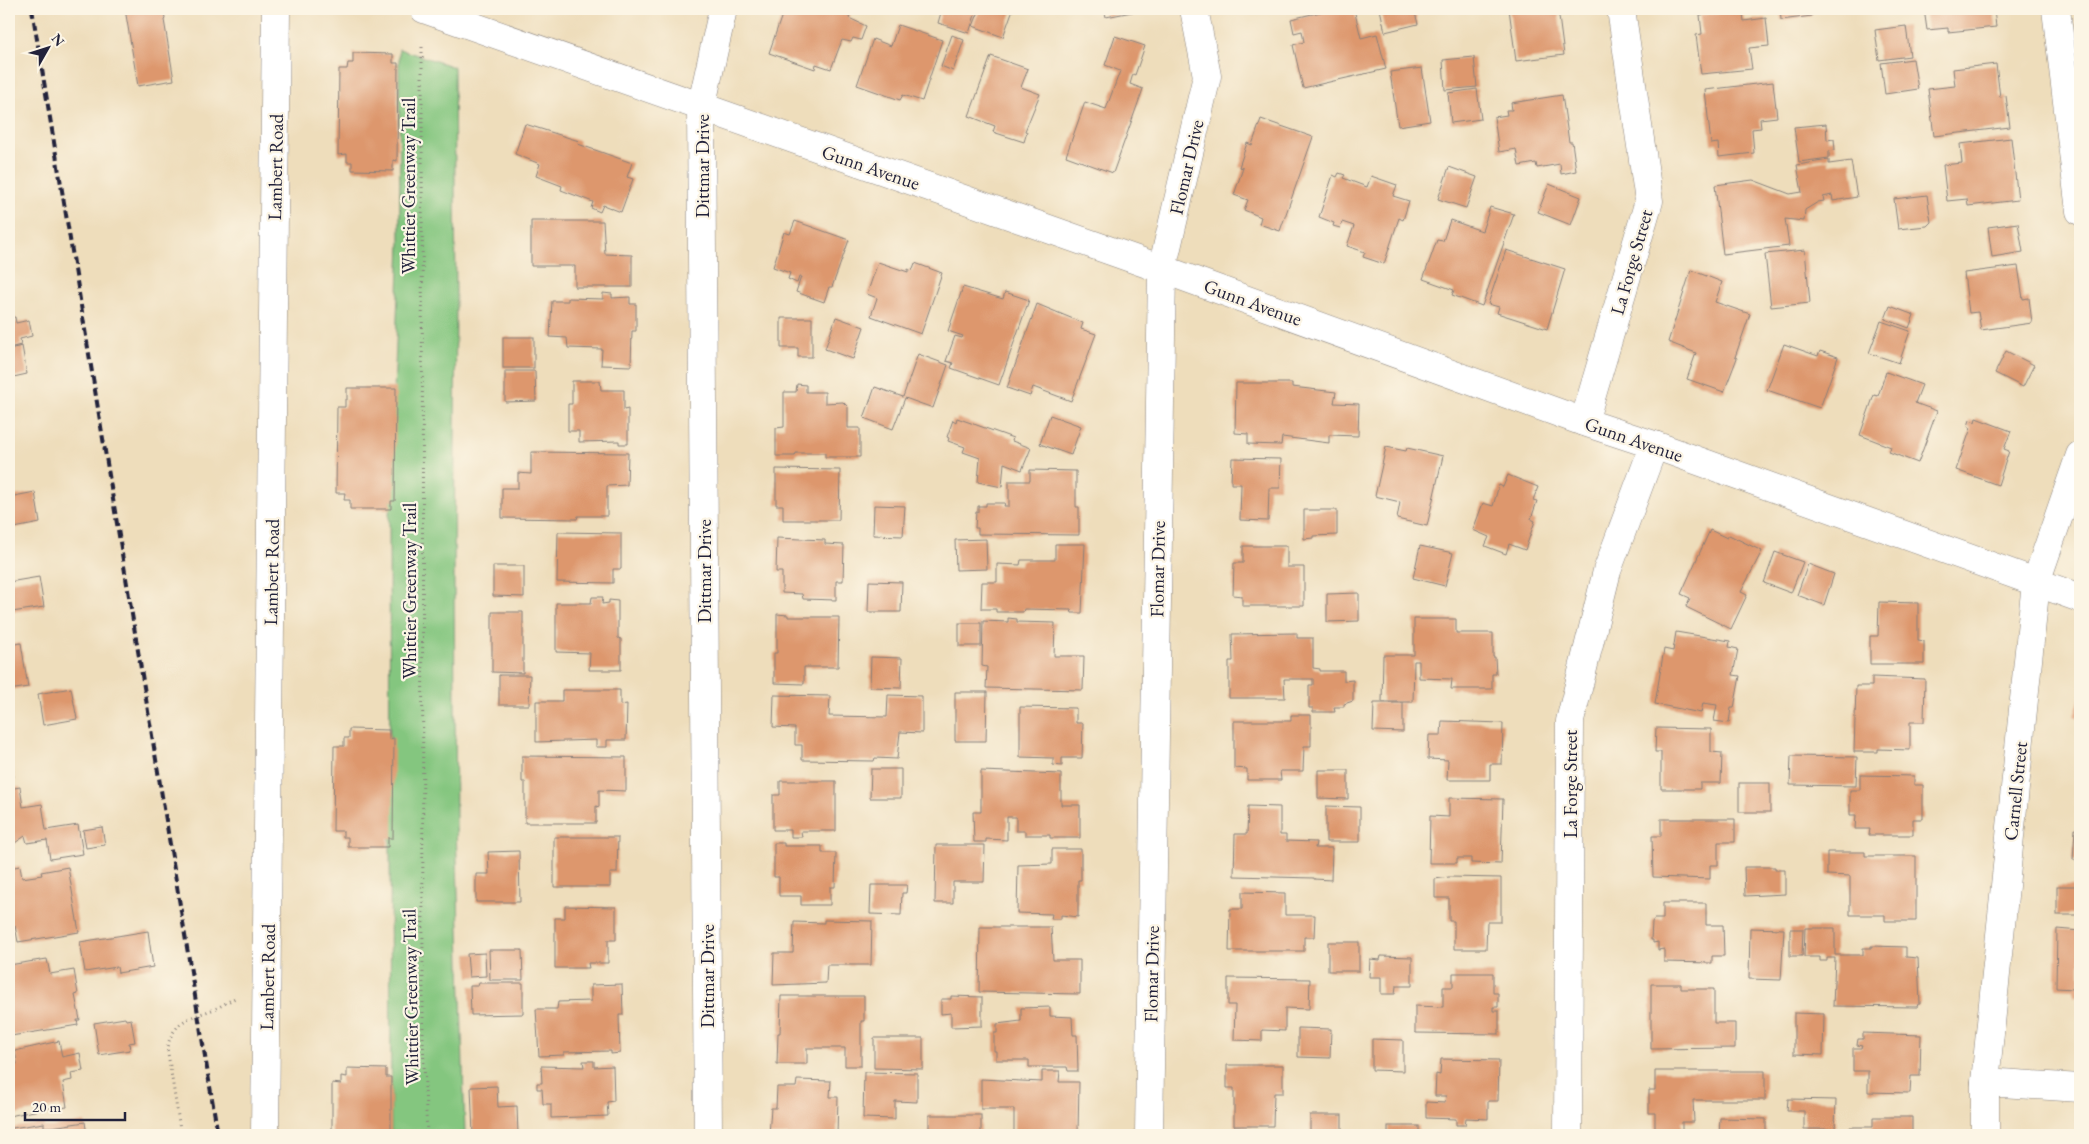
<svg xmlns="http://www.w3.org/2000/svg" width="2089" height="1144" font-family="'EB Garamond',serif">
<style>
.green{fill:#84c67f;stroke:#53745d}
.building{fill:#dd976d}
.lines{fill:none;stroke-linecap:round;stroke-linejoin:round}
.minor-casing{stroke:#88807b;stroke-width:29}
.tertiary-casing{stroke:#88807b;stroke-width:29}
.secondary-casing{stroke:#88807b;stroke-width:29}
.path{stroke:#88807b;stroke-width:3;stroke-dasharray:1 4;stroke-linecap:butt}
.minor{stroke:#fff;stroke-width:28}
.tertiary{stroke:#fff;stroke-width:28}
.secondary{stroke:#fff;stroke-width:28}
.rail{stroke:#22223b;stroke-width:4;stroke-dasharray:8 4;stroke-linecap:butt}
.labels{text-anchor:middle;stroke-width:4.5;stroke-linejoin:round;paint-order:stroke}
.street-label{font-size:19px;fill:#22223b;stroke:#fcf5e5}
</style>
<rect width="100%" height="100%" fill="#fcf5e5"/>
<filter id="ink" filterUnits="userSpaceOnUse"><feTurbulence type="fractalNoise" baseFrequency=".02" numOctaves="2"/><feDisplacementMap in="SourceGraphic" scale="10" xChannelSelector="R" yChannelSelector="G"/><feConvolveMatrix kernelMatrix="1 2 1 2 8 2 1 2 1" color-interpolation-filters="sRGB"/></filter>
<filter id="wash" filterUnits="userSpaceOnUse"><feTurbulence type="fractalNoise" baseFrequency=".0096" numOctaves="4" result="noise"/><feDisplacementMap in="SourceGraphic" scale="20" xChannelSelector="R" yChannelSelector="G"/><feGaussianBlur stdDeviation="1.12" result="paint"/><feColorMatrix in="noise" values="0 0 0 0 0 0 0 0 0 0 0 0 0 0 0 0 0 1.4 0 .05"/><feComposite in="paint" operator="in"/></filter>
<g filter="url(#wash)">
<rect width="100%" height="100%" fill="#edb"/>
<path class="green" d="M399,49L454,67L456,297L454,582L456,825L465,1135H391L389,518L400,243Z"/>
<g id="blocks">
<g class="building">
<path d="M125,9H164L165,19L164,20L174,80L138,86Z"/>
<path d="M784,9H852L849,18L866,26L861,40L853,38L851,42L842,40L831,69L816,64L815,69L769,53Z"/>
<path d="M942,9H977L969,33L938,23Z"/>
<path d="M980,9H1013L1003,37L973,26Z"/>
<path d="M1104,9H1136L1137,11L1106,17Z"/>
<path d="M1333,9H1354L1361,38L1377,34L1386,69L1303,88L1293,45L1304,42L1302,31L1294,33L1291,19Z"/>
<path d="M1380,9H1414L1418,24L1385,32Z"/>
<path d="M1509,9H1558L1564,55L1516,61Z"/>
<path d="M1780,9H1811L1812,16L1781,20Z"/>
<path d="M1924,9H1994L1996,27L1948,32V28L1927,30Z"/>
<path d="M1740,10V15L1743,14L1744,21L1766,18L1769,46L1749,48L1752,69L1701,74L1696,35L1702,34L1700,15Z"/>
<path d="M898,25L942,40L922,101L903,95L900,100L857,85L873,39L891,46Z"/>
<path d="M1906,26L1910,56L1879,60L1875,30Z"/>
<path d="M952,35L964,40L953,71L941,66Z"/>
<path d="M1115,36L1145,46L1135,75L1133,74L1130,84L1143,89L1113,173L1066,156L1085,102L1106,109L1120,71L1105,65Z"/>
<path d="M353,53L393,54V63H398L397,161L393,160V171L352,170V162H347V154L338,155L339,69H347L348,63H353Z"/>
<path d="M991,56L1028,69L1021,87L1040,94L1025,131L1027,132L1024,142L993,132L995,126L969,116Z"/>
<path d="M1474,57L1477,87L1445,90L1443,60Z"/>
<path d="M1913,59L1918,89L1885,94L1881,63Z"/>
<path d="M1996,64L2000,97L2006,96L2010,127L1934,136L1928,89L1955,86L1953,69Z"/>
<path d="M1422,68L1430,121L1398,126L1390,72Z"/>
<path d="M1773,82L1777,117L1760,119L1761,128L1752,129L1754,153L1719,157L1718,143L1711,144L1705,90Z"/>
<path d="M1477,89L1481,119L1451,123L1448,93Z"/>
<path d="M1562,95L1569,142H1572L1576,171L1561,174L1560,164L1537,168L1536,163L1519,166L1516,149L1499,152L1494,117L1507,115L1506,110H1512L1511,103Z"/>
<path d="M1261,119L1313,137L1280,231L1259,224L1261,217L1244,210L1248,200L1234,195L1243,168L1239,167L1247,143L1252,145Z"/>
<path d="M525,124L579,141L578,144L632,163L627,177L633,179L621,212L603,205L600,212L591,208L593,202L561,190L562,186L536,176L540,164L515,154Z"/>
<path d="M1826,124L1827,140L1834,139L1835,150L1829,151V158L1799,162L1794,127Z"/>
<path d="M2011,138L2018,200L1968,206L1967,199L1947,201L1943,165L1962,163L1960,144Z"/>
<path d="M1829,160V164L1851,161L1857,197L1833,201L1832,195L1823,197L1824,201L1818,202L1805,210L1804,221L1785,219L1789,246L1723,254L1715,185L1753,180L1790,194L1802,192L1797,165Z"/>
<path d="M1449,167L1477,177L1466,208L1438,199Z"/>
<path d="M1339,173L1345,175L1343,178L1367,187L1371,176L1397,185L1393,196L1409,201L1403,220L1399,218L1384,264L1363,257L1365,252L1347,246L1354,226L1342,222L1340,228L1333,226L1334,223L1319,217L1333,175L1337,177Z"/>
<path d="M1549,184L1581,197L1571,225L1538,212Z"/>
<path d="M1927,195L1931,222L1927,226L1898,229L1894,199Z"/>
<path d="M1490,207L1514,214L1482,306L1452,295L1454,290L1423,279L1437,240L1443,241L1450,220L1482,231Z"/>
<path d="M531,221H603L605,254L632,255V287H575V266H531Z"/>
<path d="M795,221L849,240L832,287H829L824,302L796,292L801,277H799L797,283L788,279L790,273L773,267L784,232L790,234Z"/>
<path d="M2018,223L2023,252L1992,257L1988,227Z"/>
<path d="M1506,250L1565,269L1547,329L1497,313L1499,307L1488,304Z"/>
<path d="M1805,250L1810,303L1771,307L1765,254Z"/>
<path d="M878,262L908,272V269L912,271L915,263L942,273L921,334L871,316L877,298L867,294Z"/>
<path d="M2018,266L2023,299L2029,298L2032,323L1981,330L1978,312L1969,313L1964,273Z"/>
<path d="M1691,270L1722,282L1715,302L1750,314L1735,357L1737,358L1724,392L1687,379L1696,353L1668,342Z"/>
<path d="M963,287L1003,299L1005,292L1029,300L999,385L951,368L953,363L946,361L955,336L962,338L963,336L948,331Z"/>
<path d="M603,293L612,294V298L630,297V304H636V331H632L631,366L601,365L602,349L568,348L567,338L550,337L552,301H568V298L603,299Z"/>
<path d="M1037,304L1083,323L1081,329L1096,334L1071,401L1033,387L1030,396L1007,388Z"/>
<path d="M1890,306L1914,315L1909,328L1885,319Z"/>
<path d="M15,317L16,323L29,320L32,336L20,339L21,345L9,348V318Z"/>
<path d="M836,317L864,327L853,359L825,349Z"/>
<path d="M781,318H812V357H798V348H781Z"/>
<path d="M1881,321L1910,331L1899,363L1869,353Z"/>
<rect x="503" y="337" width="31" height="31"/>
<path d="M1784,344L1818,356L1820,351L1838,357L1820,408L1767,390Z"/>
<path d="M22,346L27,374L9,378V349Z"/>
<path d="M2006,351L2034,365L2023,387L1995,373Z"/>
<path d="M918,354L948,365L933,408L905,398L893,429L864,418L875,387L903,397Z"/>
<path d="M505,371H535L536,401L505,402Z"/>
<path d="M1886,372L1922,385L1915,403L1937,411L1918,463L1889,452L1891,447L1860,435L1874,395L1878,396Z"/>
<path d="M572,381H600L601,390H624V410L628,409V444H619V441L579,442V431H568V404H572Z"/>
<path d="M1236,383H1292V387L1336,392L1334,403L1359,404L1358,436L1329,435V443L1282,437L1281,445L1248,444V434L1235,433Z"/>
<path d="M797,384L806,385V392H825V403L843,402L848,407V428H860V457H825V453H796L795,456H776V428L784,427V392H796Z"/>
<path d="M347,388H396L395,501H391V509H350V500H344L345,493H336L337,407H345V400H347Z"/>
<path d="M1050,415L1081,426L1071,455L1040,444Z"/>
<path d="M957,418L1013,438L1012,441L1031,448L1022,470L1004,463L1002,487L978,482L980,458L963,452L965,447L948,441L949,438L947,437L953,420L956,422Z"/>
<path d="M1976,418L2011,431L2004,449L2009,451L1998,485L1956,470L1971,428L1968,426L1970,420L1975,422Z"/>
<path d="M1386,447L1406,451L1407,448L1443,456L1427,526L1397,519L1400,502L1375,496Z"/>
<path d="M531,452L628,453L627,485L607,486V516H578L577,519L502,518V488H518V473L531,474Z"/>
<path d="M1232,458L1281,459L1280,488H1269L1268,521L1240,520L1241,484H1231Z"/>
<path d="M776,469L840,470L839,520H783V505H776Z"/>
<path d="M1030,470L1076,471V507H1079V535L978,534V528H975L976,512H978V506H986V503H1005L1004,506H1009V481H1030Z"/>
<path d="M1508,475L1538,487L1533,500L1537,501L1531,519L1535,521L1525,550L1509,544L1506,554L1485,546L1489,537L1473,530L1483,503L1493,506L1499,485L1503,487Z"/>
<path d="M35,492L40,523L9,529V497Z"/>
<path d="M874,505L905,506L903,536L873,535Z"/>
<path d="M1304,510H1337V535L1313,536V538L1304,539Z"/>
<path d="M1710,530L1727,538L1729,535L1762,551L1741,592L1747,595L1731,629L1686,607L1690,598L1681,594Z"/>
<path d="M558,532L621,533V569H613V583L557,582Z"/>
<path d="M777,538L825,540V544L844,545L843,581H836V600L803,599L802,594L782,593V572H776Z"/>
<path d="M986,539L987,569L956,570L955,540Z"/>
<path d="M1055,544H1085L1082,613H1072L1071,610L1024,609L1023,612H996V609H981L982,582H997V564L1020,565L1021,560H1055Z"/>
<path d="M1243,546H1287V567H1304V606H1242V596L1233,595L1234,563H1243Z"/>
<path d="M1420,546L1453,553L1445,586L1413,578Z"/>
<path d="M1775,552L1803,562L1791,593L1764,583Z"/>
<path d="M1808,564L1834,574L1824,605L1797,595Z"/>
<path d="M493,566H524V597L493,596Z"/>
<path d="M39,577L44,607L12,612L9,582Z"/>
<path d="M869,581L902,582L901,612H868Z"/>
<path d="M1359,593V621L1327,622V594Z"/>
<path d="M592,597H603L602,604L609,603V600L618,601V638L621,639V670H589L590,653L556,652V603H591Z"/>
<path d="M1879,602L1918,603V640L1924,641V664H1870V636H1878Z"/>
<path d="M492,612H523V673L492,672Z"/>
<path d="M777,614L788,615V617H839L838,667H804V684L774,683V653H777Z"/>
<path d="M1008,618L1017,619V622L1055,623L1054,656H1084L1083,690L986,688L987,667L982,666L983,621L1008,622Z"/>
<path d="M1414,619H1456V633H1493V657H1495L1496,674H1492V689H1451L1452,679L1419,678V661H1414L1413,702H1382L1383,655H1414Z"/>
<rect x="959" y="623" width="22" height="23"/>
<path d="M1676,632L1730,641L1729,647L1738,649L1733,675L1740,676L1734,708H1731L1729,723L1714,721L1717,705L1703,703L1701,713L1655,704L1664,649L1673,651Z"/>
<path d="M1297,633V638H1313V668L1320,669V671H1344V681L1353,680V701L1344,704V707H1334L1335,712H1313V708H1309V685H1313V679H1284L1285,698H1229V661H1233L1232,634Z"/>
<path d="M21,643L28,687L9,690V645Z"/>
<path d="M871,657L902,658L901,688L870,687Z"/>
<path d="M499,675H530L529,705H499Z"/>
<path d="M1872,677L1925,679L1924,722H1910V750L1878,749V752H1854L1856,686H1872Z"/>
<path d="M71,688L77,719L43,725L38,694Z"/>
<path d="M562,690H620V705L627,704L626,740H607V747H596V740L536,742V701H562Z"/>
<path d="M955,692H987L986,741H955Z"/>
<path d="M774,695L830,696L829,716L887,717L888,695L922,696V733L900,732L897,759L875,758L874,761L802,760V745H795V728L773,727Z"/>
<path d="M2080,698V718L2074,716Z"/>
<path d="M1374,703H1403V732L1373,731Z"/>
<path d="M1020,707L1076,708V723H1083L1082,758H1062V766L1053,765V758L1020,757Z"/>
<path d="M1291,715H1311V746H1304L1303,771H1280L1281,780H1247V769L1234,768V721H1291Z"/>
<path d="M1442,721L1503,723L1502,764H1490V780H1447L1448,760L1428,759L1429,735H1441Z"/>
<path d="M1656,728L1711,729V752L1722,753L1721,783H1700V789H1661V752H1655Z"/>
<path d="M349,729L389,730V739L394,738L393,838H388V847H348V837H343V831H333L334,746H344V738H349Z"/>
<path d="M9,753L14,777L9,778Z"/>
<path d="M522,756L626,757V791L599,790V807L596,806V823H525V782H522Z"/>
<path d="M1791,756L1857,757L1856,786L1790,785Z"/>
<path d="M871,769H901V798H870Z"/>
<path d="M1318,770H1348V799L1318,798Z"/>
<path d="M981,771L1061,774V805H1080V838H1050V835H1025V831H1016V817H1007V840L986,839V842H974L973,812H981Z"/>
<path d="M1860,775L1914,776V785H1923V819H1913V835H1869L1870,829H1855L1856,815H1850V790H1860Z"/>
<path d="M780,781H836V831H801L802,837H791V830H773V795H780Z"/>
<rect x="1739" y="783" width="31" height="29"/>
<path d="M20,787L23,807L42,804L46,830L78,825L83,854L50,859L47,840L27,843L25,836L12,845V850L9,851V789Z"/>
<path d="M1449,798L1503,799L1501,864L1471,863V858H1457V863H1429L1430,816L1449,817Z"/>
<path d="M1248,806L1280,807V835H1286V841L1316,842L1315,848H1332L1331,880L1314,879V878L1234,876L1235,834H1247Z"/>
<path d="M1326,806L1360,807V842H1326Z"/>
<path d="M1661,819H1735V842H1718V865H1710V879L1653,877L1652,836H1661Z"/>
<path d="M102,827L105,845L86,848L83,830Z"/>
<path d="M2075,829L2080,830V860H2073Z"/>
<path d="M554,837H618L617,873H610V887H554Z"/>
<path d="M774,843H784V846H822V853H836L835,887H830V905H801V896H779V877H774Z"/>
<path d="M936,845H985L984,882H953V903H935Z"/>
<path d="M1052,849H1081V880H1078V917L1061,915V919H1051L1052,914L1017,913L1018,865L1052,864Z"/>
<path d="M519,851L520,902H476V874H489L488,852Z"/>
<path d="M1827,852H1865V856H1916V921H1885V915H1850V876L1827,875Z"/>
<path d="M20,866L22,878L42,875L41,872L68,867L79,932L18,942L15,926L9,927V868Z"/>
<path d="M1744,867H1775V870H1785V894L1745,896Z"/>
<path d="M1449,877L1501,878V922H1487L1486,949H1454V921H1449V898H1435V879Z"/>
<path d="M871,885H907L906,893H902L901,915L870,914Z"/>
<rect x="2057" y="886" width="23" height="29"/>
<path d="M1242,892L1285,893V915H1315L1314,937H1304V951H1229L1230,909H1242Z"/>
<path d="M1663,903H1706V925H1723L1724,956H1712V963L1664,962V949L1658,950V942L1653,943V940H1651L1652,922L1654,919H1663Z"/>
<path d="M565,906L616,907V940H608V963H588L589,968H555V918H565Z"/>
<path d="M824,920L872,921L871,965H827L826,983L773,985L774,953H793L794,922L824,923Z"/>
<path d="M980,927H1051L1053,960H1080V994L979,992Z"/>
<path d="M1750,928L1784,929L1781,980L1749,979Z"/>
<path d="M1805,928H1835V955H1863V948H1871V946L1906,947V957L1918,958L1920,1004H1918L1917,1007L1833,1006L1835,958H1827V961H1820V957H1804Z"/>
<path d="M1790,929H1803L1802,956H1790Z"/>
<path d="M2057,929L2080,931V996H2074V989L2056,988Z"/>
<path d="M148,931L153,967L118,973L117,967L85,972L80,942Z"/>
<rect x="1328" y="942" width="31" height="29"/>
<path d="M489,950H522L523,980H490Z"/>
<path d="M485,953L486,976L469,977L467,954Z"/>
<path d="M1381,956L1412,957V986H1396L1395,994H1381V977H1369L1370,959L1380,960Z"/>
<path d="M47,959L50,974L74,970L78,994L75,995L80,1020H77L78,1025L11,1036L9,1032V965Z"/>
<path d="M1453,973H1493V993H1498V1007H1493V1011H1499V1034L1415,1033V1006L1443,1007V987H1453Z"/>
<path d="M1228,978L1310,979L1309,1009L1285,1008V1031L1262,1030V1041L1234,1040L1235,1005H1228Z"/>
<path d="M479,983H523V1014L471,1015L470,986H478Z"/>
<path d="M622,984L623,1015H619L620,1053L611,1054V1051L564,1052V1055L539,1056L536,1009H557L558,1002L591,1001V985Z"/>
<path d="M1651,984H1681V989H1714V1023H1735V1048L1651,1049Z"/>
<path d="M781,996H864V1021H861V1066H845V1048H807V1064H777L778,1033H780Z"/>
<path d="M951,996L982,997V1026L951,1027V1013L941,1014V999H951Z"/>
<path d="M1050,1007V1016L1072,1017L1073,1035H1077L1078,1071H1068L1067,1067H1029V1060H996V1051H994V1033H997V1024L1021,1021V1008Z"/>
<path d="M1794,1013L1824,1014L1823,1055L1794,1054Z"/>
<path d="M125,1018L126,1020L131,1019L135,1042L129,1043L130,1050L99,1055L94,1023Z"/>
<path d="M1298,1028L1331,1029L1330,1058L1298,1057Z"/>
<path d="M1863,1033L1921,1035L1920,1076H1911L1910,1093L1868,1092V1071H1853V1048H1861L1862,1046L1857,1045L1858,1039H1863Z"/>
<path d="M874,1038H923V1069L874,1068Z"/>
<path d="M1372,1039L1403,1040V1071L1372,1070Z"/>
<path d="M59,1041L62,1057L80,1053L83,1071L71,1073L72,1080L63,1082L67,1107L60,1108L59,1106L9,1116V1079L13,1078L11,1065L17,1064L15,1051Z"/>
<path d="M1441,1059L1499,1060L1498,1101H1488V1119L1466,1118L1465,1125H1456V1119L1426,1118V1102L1445,1103L1446,1096H1435L1436,1074L1440,1075Z"/>
<path d="M583,1061H594V1067L613,1066L614,1101L607,1102L608,1116L551,1118V1104H543L542,1089H537V1083H542L541,1066L584,1067Z"/>
<path d="M1227,1065H1283V1093H1274L1273,1126H1234V1088H1227Z"/>
<path d="M347,1068L386,1069V1077H391V1135H332V1083L341,1084V1076L347,1077Z"/>
<path d="M1042,1071H1060L1059,1082H1079L1078,1133L1014,1132V1109H981V1079L1042,1082Z"/>
<path d="M1655,1071H1765V1100H1693L1694,1122H1682V1132L1655,1133V1113H1649V1090H1655Z"/>
<path d="M864,1072L917,1073V1102L895,1101V1119L863,1118Z"/>
<path d="M797,1080L831,1081L830,1097H838L837,1135H769L771,1108H776L777,1087H796Z"/>
<path d="M497,1086L498,1107L517,1106L518,1135H473L471,1087Z"/>
<path d="M1788,1099L1836,1100L1835,1129H1804V1111H1787Z"/>
<rect x="929" y="1115" width="52" height="20"/>
<rect x="1310" y="1115" width="32" height="20"/>
<path d="M1873,1117H1912V1135H1850V1127H1873Z"/>
<path d="M1720,1118L1766,1119V1135H1719Z"/>
<path d="M85,1122L87,1135H13L12,1128L44,1123V1127H52Z"/>
<rect x="1388" y="1126" width="31" height="9"/>
</g>
</g>
</g>
<g filter="url(#ink)">
<use href="#blocks" fill-opacity="0" stroke="#88807b" stroke-width="1"/>
<g class="lines">
<defs>
<g id="minor">
<path d="M2056,9L2080,211"/>
<path d="M1584,422L1649,201L1621,9"/>
<path d="M1985,1082L2080,1088"/>
<path d="M708,1135L701,108L723,9"/>
<path d="M1149,1135L1162,269L1207,76L1194,9"/>
<path d="M1568,1135L1570,721L1607,571L1654,445"/>
<path d="M1985,1135V1082L2036,582L2080,455"/>
</g>
<path id="tertiary" d="M424,9L1162,269L1584,422L1654,445L2080,598"/>
<path id="secondary" d="M265,1135L276,9"/>
</defs>
<use href="#minor" class="minor-casing"/>
<use href="#tertiary" class="tertiary-casing"/>
<use href="#secondary" class="secondary-casing"/>
<g class="path">
<path d="M422,47L423,1040L427,1135"/>
<path d="M181,1135L167,1047C176,1017 192,1018 217,1008C223,1005 229,1001 235,998"/>
</g>
<use href="#minor" class="minor"/>
<use href="#tertiary" class="tertiary"/>
<use href="#secondary" class="secondary"/>
<path class="rail" d="M32,9L218,1135"/>
</g>
</g>
<g class="labels">
<g class="street-label">
<text transform="translate(702 166) rotate(-90)" y="7">Dittmar Drive</text>
<text transform="translate(275 167) rotate(-89)" y="7">Lambert Road</text>
<text transform="translate(871 167) rotate(19)" y="7">Gunn Avenue</text>
<text transform="translate(1186 167) rotate(-77)" y="7">Flomar Drive</text>
<text transform="translate(408 186) rotate(-90)" y="7">Whittier Greenway Trail</text>
<text transform="translate(1631 262) rotate(-74)" y="7">La Forge Street</text>
<text transform="translate(1253 302) rotate(20)" y="7">Gunn Avenue</text>
<text transform="translate(1634 439) rotate(19)" y="7">Gunn Avenue</text>
<text transform="translate(1157 569) rotate(-89)" y="7">Flomar Drive</text>
<text transform="translate(704 571) rotate(-90)" y="7">Dittmar Drive</text>
<text transform="translate(271 572) rotate(-89)" y="7">Lambert Road</text>
<text transform="translate(409 591) rotate(-90)" y="7">Whittier Greenway Trail</text>
<text transform="translate(1570 784) rotate(-90)" y="7">La Forge Street</text>
<text transform="translate(2015 791) rotate(-84)" y="7">Carnell Street</text>
<text transform="translate(1151 974) rotate(-89)" y="7">Flomar Drive</text>
<text transform="translate(707 976) rotate(-90)" y="7">Dittmar Drive</text>
<text transform="translate(267 977) rotate(-89)" y="7">Lambert Road</text>
<text transform="translate(410 997) rotate(-91)" y="7">Whittier Greenway Trail</text>
</g>
</g>
<rect width="2089" height="1144" fill="none" stroke="#fcf5e5" stroke-width="30"/>
<g transform="translate(48 48) rotate(51)" stroke="#fcf5e5" stroke-width="4" paint-order="stroke">
<path d="M0-4L9 19L0 12L-9 19Z" fill="#22223b"/>
<text y="-8" font-size="14" font-weight="bold" text-anchor="middle" fill="#22223b">N</text>
</g>
<path d="M25 1112v8h100v-8" fill="none" stroke="#22223b" stroke-width="2.5"/>
<text x="32" y="1112" font-size="15" fill="#22223b" stroke="#fcf5e5" stroke-width="4" paint-order="stroke">20 m</text>
</svg>
